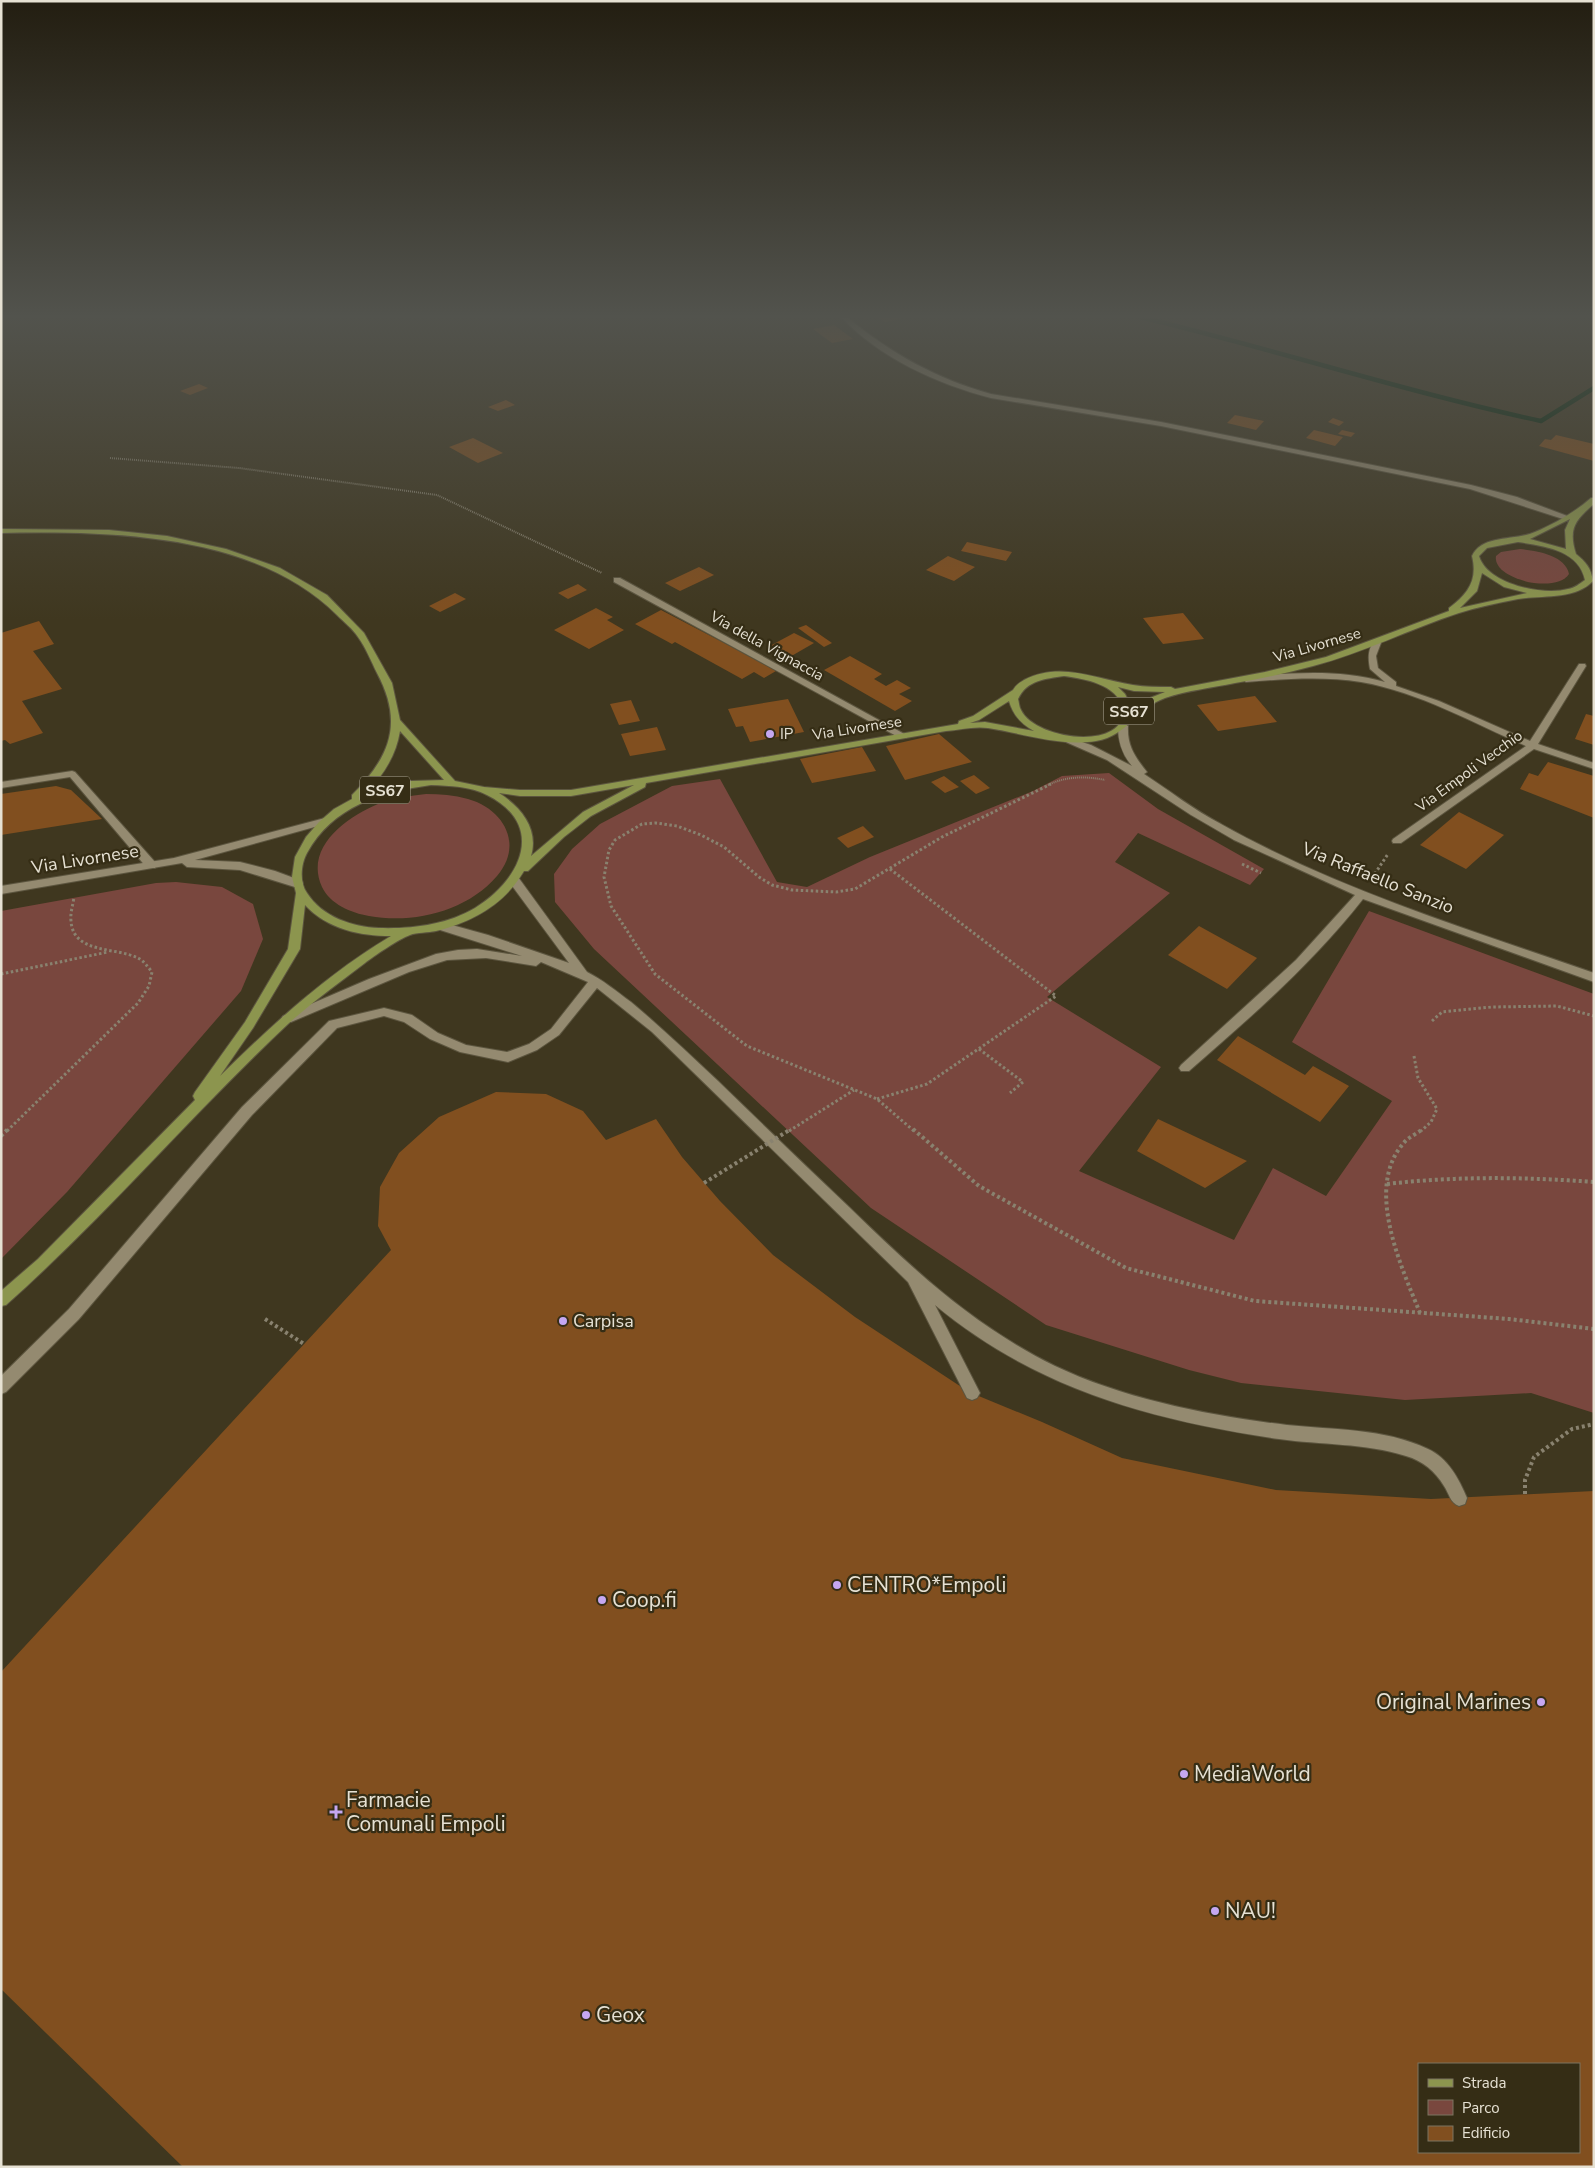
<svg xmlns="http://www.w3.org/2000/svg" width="1595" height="2168" font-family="'Nunito Sans',sans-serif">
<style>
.green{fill:#79473e}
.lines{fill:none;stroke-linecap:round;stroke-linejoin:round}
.stream{stroke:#00250a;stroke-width:4.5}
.building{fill:#814f1f;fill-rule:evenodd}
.lane-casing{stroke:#5c553f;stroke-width:2}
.street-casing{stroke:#5c553f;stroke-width:2}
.primary-casing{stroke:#5c553f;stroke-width:2}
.path-far2{stroke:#89826f;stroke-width:2;stroke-dasharray:1 1;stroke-linecap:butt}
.path-far1{stroke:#89826f;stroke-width:3;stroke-dasharray:2.5 2.5;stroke-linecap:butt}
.path{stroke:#89826f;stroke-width:4;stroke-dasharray:3 3;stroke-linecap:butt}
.lane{fill:#948a70;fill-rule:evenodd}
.street{fill:#948a70;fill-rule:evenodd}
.primary{fill:#8c954e;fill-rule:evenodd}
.path-bridge-far1{stroke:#89826f;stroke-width:3;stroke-dasharray:2.5 2.5;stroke-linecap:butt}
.path-bridge{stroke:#89826f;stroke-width:4;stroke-dasharray:3 3;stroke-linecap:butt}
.poi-dot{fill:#c5a7f1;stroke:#352d15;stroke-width:2}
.labels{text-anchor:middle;stroke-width:4.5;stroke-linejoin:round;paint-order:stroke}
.far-street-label{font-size:15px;fill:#e6e1d3;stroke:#352d15}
.far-poi-label{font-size:15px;fill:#e6e1d3;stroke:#352d15;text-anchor:start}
.shield{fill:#352d15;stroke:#b1ab9a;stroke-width:1}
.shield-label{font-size:16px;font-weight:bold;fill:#e6e1d3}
.street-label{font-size:18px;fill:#e6e1d3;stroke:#352d15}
.poi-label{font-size:18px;fill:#e6e1d3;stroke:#352d15;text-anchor:start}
.near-poi-label{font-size:21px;fill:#e6e1d3;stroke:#352d15;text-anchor:start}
</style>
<rect width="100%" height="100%" fill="#3f371f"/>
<g class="green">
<path d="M1520,549C1537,551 1565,555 1569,574C1557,594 1492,580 1496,556L1501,552Z"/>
<path d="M1109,773L1158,809L1264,869L1250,885L1138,833L1115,862L1170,893L1047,997L1161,1067L1079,1171L1234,1240L1273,1168L1326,1196L1392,1101L1292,1042L1369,911L1594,994V1413L1531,1393L1405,1400L1241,1383L1189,1370L1046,1325L871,1208L594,949L555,902L554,874L572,849L600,824L672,786L720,779L777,882L807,887L870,857L1033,791L1062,776Z"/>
<path d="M426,794C440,794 454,795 468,799C504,809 524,845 497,876C466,912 413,924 369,916C351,913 330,904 322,887C304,848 346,817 378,804C394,798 410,796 426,794Z"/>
<path d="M176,882L222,887L253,904L263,939L241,991L67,1192L1,1259V911L156,883Z"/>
</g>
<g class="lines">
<path class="stream" d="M1140,317C1274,349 1406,392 1541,421L1594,388"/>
</g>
<g class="building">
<path d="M861,317H898L902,319L885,322L876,317L866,319Z"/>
<path d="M834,325L853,339L832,343L813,329Z"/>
<path d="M199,384L208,388L190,395L180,391Z"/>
<path d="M506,400L515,405L498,411L488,407Z"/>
<path d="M1235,415L1264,421L1256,430L1227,423Z"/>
<path d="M1333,418L1344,422L1339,426L1328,422Z"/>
<path d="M1314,430L1343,437L1335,446L1306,438Z"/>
<path d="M1342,430L1355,433L1351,437L1338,434Z"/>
<path d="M1556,435L1594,444V461L1539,446L1545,439L1551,440Z"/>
<path d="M473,438L503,453L478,463L449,447Z"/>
<path d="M967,542L1012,552L1006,561L961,551Z"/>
<path d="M948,556L975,567L954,581L926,570Z"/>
<path d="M699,567L714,575L680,591L665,583Z"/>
<path d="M578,584L587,590L568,599L558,593Z"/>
<path d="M455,593L466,599L440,612L429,606Z"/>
<path d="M596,608L613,617L607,620L624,630L589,649L554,630Z"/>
<path d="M661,610L726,644L776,671L764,678L754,672L742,679L675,642L672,644L635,624Z"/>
<path d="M1183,613L1204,639L1163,644L1143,618Z"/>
<path d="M39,621L54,644L33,651L62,689L22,701L43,733L10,744L5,740L1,741V633Z"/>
<path d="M806,625L832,643L824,647L798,628Z"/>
<path d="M794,633L814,643L788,658L768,647Z"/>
<path d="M850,656L882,674L874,679L886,686L897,680L911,688L899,694L912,701L895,711L824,670Z"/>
<path d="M1255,696L1277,722L1218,731L1197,705Z"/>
<path d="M788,699L804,732L750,742L743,726L736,727L728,709Z"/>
<path d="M631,700L640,721L619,725L610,704Z"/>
<path d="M1586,714L1594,716V745L1575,739Z"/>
<path d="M657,727L666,750L630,756L621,734Z"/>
<path d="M939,734L972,762L905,780L886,746Z"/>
<path d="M862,747L876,771L812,783L800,759Z"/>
<path d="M1548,762L1594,776V818L1520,789L1529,773L1538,776Z"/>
<path d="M974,775L990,788L976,794L960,781Z"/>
<path d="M944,776L959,787L945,793L931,782Z"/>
<path d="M56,786L71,790L102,819L1,835V794Z"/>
<path d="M1459,812L1504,835L1466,869L1420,845Z"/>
<path d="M863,826L874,837L848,848L837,838Z"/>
<path d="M1199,926L1257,958L1227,989L1168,955Z"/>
<path d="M1238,1036L1305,1075L1313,1066L1349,1086L1320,1122L1217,1060Z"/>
<path d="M496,1092L546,1094L583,1111L606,1140L656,1119L682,1157L720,1201L773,1255L855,1317L969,1392L1042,1422L1122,1458L1276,1490L1431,1499L1594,1491V2167H183L1,1989V1672L391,1250L378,1226L380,1187L399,1153L439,1117ZM1419,2064H1579V2152H1419Z"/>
<path d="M1158,1119L1247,1161L1205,1188L1137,1151Z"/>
</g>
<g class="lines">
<defs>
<g id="lane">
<path d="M72,771L75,772L155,862L156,865L155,868H147L70,777L1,788V782Z"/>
<path d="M514,876L518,877L587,972C603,980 616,991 631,1002C661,1027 689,1054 718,1081C761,1123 805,1165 849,1207C914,1270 972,1325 1055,1366C1124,1399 1211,1416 1287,1425C1334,1430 1384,1428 1428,1449C1448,1458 1459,1479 1467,1498L1465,1504L1459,1506C1450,1503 1449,1493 1444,1486C1435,1471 1423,1461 1406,1456C1365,1443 1321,1445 1279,1439C1151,1420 1036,1389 935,1305L980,1393L977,1398L972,1400L967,1398L908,1282L652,1032L597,988L559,1035L537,1050L508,1062L460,1052L430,1039L404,1022L384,1016L337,1028L252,1115L79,1319L6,1392L1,1394V1376L69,1309L242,1107L329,1021L384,1008L412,1015L438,1033L466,1045L507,1052L529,1044L551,1029L588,982L541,962L536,966L486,958L447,960L409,972L291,1022H283L281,1019L283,1016L369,979L436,954L458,950L477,949L522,956L437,929L435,926L441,922L488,935L569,963L510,883L509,880Z"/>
</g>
<g id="street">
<path d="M841,317H847C890,353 937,379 991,394L1161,422L1471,485L1517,497L1570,517L1563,519L1470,489L1161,426L991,398C937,384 880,358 841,317Z"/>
<path d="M614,578H620L908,736L906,738H900L614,582Z"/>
<path d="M1377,640L1381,643L1376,656L1378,668L1396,682V686L1439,701L1530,741L1579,664H1585L1586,666L1538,744L1594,763V769L1534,749L1401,843H1393L1392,841L1393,839L1526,746C1473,723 1419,692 1361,682C1323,676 1284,679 1246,682L1242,679C1248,674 1260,675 1268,675C1307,672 1347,671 1385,682L1370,669C1368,659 1367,646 1377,640Z"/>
<path d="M1123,723L1128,726C1127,746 1135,757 1147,772L1144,774C1170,791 1194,810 1221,824C1338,890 1468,929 1594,973V982L1363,899C1312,964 1251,1017 1189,1071H1181L1179,1068L1181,1065L1296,960L1355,895L1234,840L1191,815L1107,760L1059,739L1064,736L1091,745L1132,766C1122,754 1118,742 1118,726Z"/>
<path d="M325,818L329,819V823L195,860L240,862L275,871L302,881L303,884L302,887L298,888L240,870L187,867L182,863L1,894V886L174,858Z"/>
</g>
<path id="primary" d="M1591,498H1594V504C1575,520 1568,529 1576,554C1586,562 1591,568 1593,581C1575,600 1542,595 1518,599C1498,603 1478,607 1459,613C1410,629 1363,653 1313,666C1287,673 1261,679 1235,683C1212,688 1188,690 1165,698C1135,709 1129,735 1096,741C1062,747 1021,733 988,728C974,726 959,730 946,731L646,783L645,787L591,816L564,837L528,871H524C504,905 472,922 436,931C428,933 417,932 410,935C399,939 374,956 365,963C339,983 312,1002 288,1024C191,1115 105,1217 6,1305L1,1306V1291L38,1259L195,1100L193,1096L195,1092L245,1022L288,949L296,893L292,877L295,857L306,837L319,822L334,809L352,799V795C390,757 404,723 377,673C371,661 366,648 358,637C353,629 344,622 337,615C255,533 110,531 1,533V529L109,530L167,536L226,549L280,568L327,595L364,633L392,683L400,720L455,781L484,787L520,790H571L958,724L959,721L973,716L1013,690C1016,685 1019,683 1024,680C1060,661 1096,679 1133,685C1145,687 1158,687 1171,687L1175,689L1265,672L1326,657L1449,611V608C1468,594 1478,580 1472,556C1482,534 1515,541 1535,532C1554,524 1575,512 1591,498ZM1570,519L1565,530L1566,549L1530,539ZM1518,542C1544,546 1579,550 1585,580C1579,584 1575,588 1568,589C1543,596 1487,584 1479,556L1487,548ZM1482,573L1504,587L1527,593L1460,608L1477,591ZM1064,676C1086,679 1115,684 1124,708C1126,752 1035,740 1021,710C1019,707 1019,702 1018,699C1027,680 1045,679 1064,676ZM1118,687L1134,691L1165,692L1145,700L1133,710L1125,694ZM1009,701C1013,715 1021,724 1034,731L985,722L970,723L979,720ZM400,731L444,780L411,781L365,794C383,776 396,756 400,731ZM431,785C450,786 470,786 487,795C547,825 521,880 475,908C446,925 412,929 379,928C353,927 322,917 307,893C299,882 301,864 307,853C333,806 381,792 431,785ZM634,785L583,812L531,856C539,829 521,807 499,793L520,796H571ZM305,905C327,929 360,936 391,936C327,974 273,1024 220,1076L253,1028L300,949Z"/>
</defs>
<use href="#lane" class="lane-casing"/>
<use href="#street" class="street-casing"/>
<use href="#primary" class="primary-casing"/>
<g class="path-far2">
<path d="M110,458L239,468L437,495L602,573"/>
<path d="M1048,785C1067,776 1085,776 1105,780"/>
</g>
<g class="path-far1">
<path d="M1242,864L1261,873"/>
<path d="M1372,878L1388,854"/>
<path d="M1,974L108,952"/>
<path d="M1432,1021L1442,1012L1492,1007L1557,1006L1594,1016"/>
<path d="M979,1049L1023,1082L1010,1093"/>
<path d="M1414,1056L1418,1078L1437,1109L1431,1122L1421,1131"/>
<path d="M877,1099L927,1084L1056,996L890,869"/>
<path d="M7,1131L138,1003L149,986L152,972C148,967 144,961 138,958C116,947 73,954 71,921C70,913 73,905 74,897"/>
<path d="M914,1131L877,1099L747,1046L655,974L611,906L604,877L609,850L615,840L642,824L656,823L677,826L701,835L724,847L759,877L772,885L792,890L836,892L855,889L942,837L1051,784"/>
</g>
<g class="path">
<path d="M913,1129L979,1186L1126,1268L1255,1301L1509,1319L1594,1329"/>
<path d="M1,1136L8,1129"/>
<path d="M1387,1184C1456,1176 1525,1177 1594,1182"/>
<path d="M1420,1313C1402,1268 1365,1190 1402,1145C1407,1138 1416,1134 1423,1129"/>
<path d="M265,1319L304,1344"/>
<path d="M1525,1494V1480L1534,1457L1572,1429L1594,1424"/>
</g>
<use href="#lane" class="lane"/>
<use href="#street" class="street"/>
<use href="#primary" class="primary"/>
<path class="path-bridge-far1" d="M789,1131L854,1090"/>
<path class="path-bridge" d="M704,1183L791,1129"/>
</g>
<linearGradient id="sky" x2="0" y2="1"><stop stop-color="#231e11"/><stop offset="0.51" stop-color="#52534d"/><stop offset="1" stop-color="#52534d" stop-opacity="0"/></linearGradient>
<rect width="1595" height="620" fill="url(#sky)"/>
<g class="poi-dot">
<circle cx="770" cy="734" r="5"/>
<circle cx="563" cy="1321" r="5"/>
<circle cx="837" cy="1585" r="5"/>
<circle cx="602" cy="1600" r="5"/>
<circle cx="1541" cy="1702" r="5"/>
<circle cx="1184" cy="1774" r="5"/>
<path d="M333.5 1804.5h5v5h5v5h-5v5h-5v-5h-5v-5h5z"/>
<circle cx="1215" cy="1911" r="5"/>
<circle cx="586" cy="2015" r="5"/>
</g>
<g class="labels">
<g class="far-street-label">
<text transform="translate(1317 645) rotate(-16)" y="5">Via Livornese</text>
<text transform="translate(767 646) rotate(29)" y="5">Via della Vignaccia</text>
<text transform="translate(857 728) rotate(-9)" y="5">Via Livornese</text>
<text transform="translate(1469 771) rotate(-36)" y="5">Via Empoli Vecchio</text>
</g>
<g class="far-poi-label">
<text x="780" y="739">IP</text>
</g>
<g class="shield">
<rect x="1104" y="697.5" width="50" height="27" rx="4"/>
<rect x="360" y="776.5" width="50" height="27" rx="4"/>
</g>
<g class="shield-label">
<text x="1129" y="717">SS67</text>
<text x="385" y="796">SS67</text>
</g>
<g class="street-label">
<text transform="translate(85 859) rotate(-9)" y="6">Via Livornese</text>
<text transform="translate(1378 878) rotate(22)" y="6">Via Raffaello Sanzio</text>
</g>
<g class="poi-label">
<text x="573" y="1327">Carpisa</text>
</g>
<g class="near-poi-label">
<text x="847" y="1592">CENTRO*Empoli</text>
<text x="612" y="1607">Coop.fi</text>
<text x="1531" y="1709" text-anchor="end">Original Marines</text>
<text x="1194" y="1781">MediaWorld</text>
<text x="346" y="1807">Farmacie<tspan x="346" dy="24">Comunali Empoli</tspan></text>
<text x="1225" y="1918">NAU!</text>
<text x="596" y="2022">Geox</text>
</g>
</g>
<rect width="1595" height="2168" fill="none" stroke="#e6e1d3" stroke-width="5"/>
<rect x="1418" y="2063" width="162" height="90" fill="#352d15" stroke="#7c7561"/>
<rect x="1428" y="2079" width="25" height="8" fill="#8c954e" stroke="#7c7561"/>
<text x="1462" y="2088" font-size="15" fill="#e6e1d3">Strada</text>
<rect x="1428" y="2100" width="25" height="15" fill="#79473e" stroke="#7c7561"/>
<text x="1462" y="2113" font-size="15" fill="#e6e1d3">Parco</text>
<rect x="1428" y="2126" width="25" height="15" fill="#814f1f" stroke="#7c7561"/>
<text x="1462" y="2138" font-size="15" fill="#e6e1d3">Edificio</text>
</svg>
